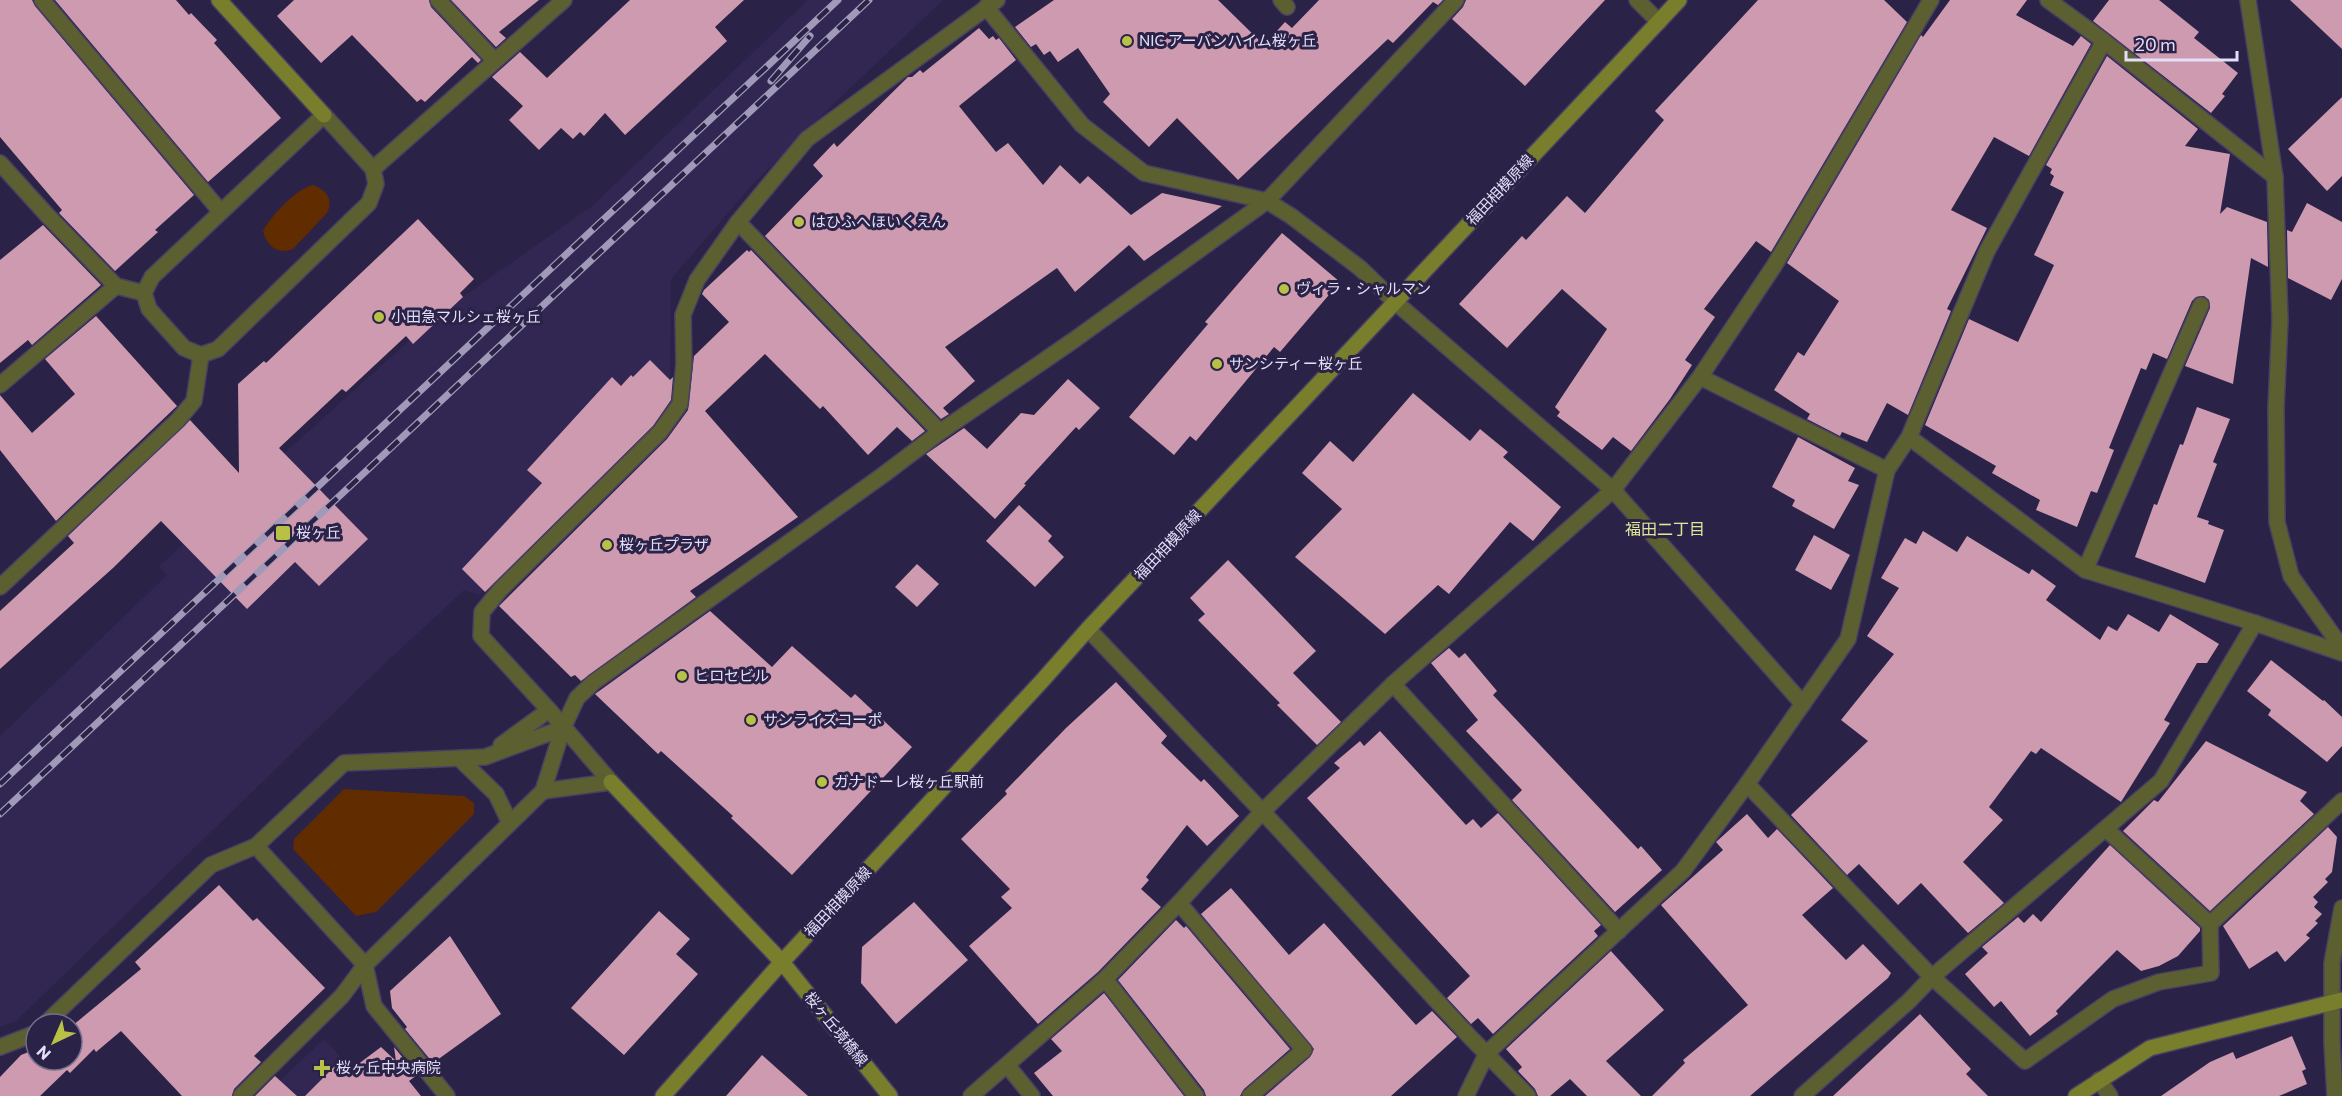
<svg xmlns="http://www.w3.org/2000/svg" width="2342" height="1096" font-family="Commissioner,'Noto Sans JP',sans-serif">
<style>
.built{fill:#322753}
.green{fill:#602c00}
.building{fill:#cd9aaf}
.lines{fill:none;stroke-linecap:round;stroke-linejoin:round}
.lane-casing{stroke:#484063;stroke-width:18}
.street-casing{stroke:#484063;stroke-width:18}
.secondary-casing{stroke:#484063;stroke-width:18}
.lane{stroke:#5c6030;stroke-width:15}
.street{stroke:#5c6030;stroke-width:15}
.secondary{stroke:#797e2c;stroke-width:15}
.rail-casing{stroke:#a09ab8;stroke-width:7}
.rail{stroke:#2b2247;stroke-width:4.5;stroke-dasharray:14;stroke-linecap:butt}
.poi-dot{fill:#b9c046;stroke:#2b2247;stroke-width:2}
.labels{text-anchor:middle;stroke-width:6;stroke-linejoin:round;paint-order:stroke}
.poi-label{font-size:15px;fill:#e3dff8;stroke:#2b2247;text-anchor:start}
.street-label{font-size:15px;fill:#e3dff8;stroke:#2b2247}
.neighbourhood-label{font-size:16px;fill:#dfe698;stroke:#2b2247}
</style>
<rect width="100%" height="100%" fill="#2b2247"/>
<g class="built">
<path d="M808,0H943L847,91L751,186L671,279L670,384L653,415L479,595L464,590L378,670L16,1021L0,1027V736L167,575L159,566L440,313L592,206Z"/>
<path d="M324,1039L377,1096H264Z"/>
</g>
<g class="green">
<path d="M314,185C326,191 334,199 327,213L293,249C277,255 267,246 263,231C271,216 297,187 314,185Z"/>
<path d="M344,789L464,796L474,803V814L376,912L356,916L293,849L294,839Z"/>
</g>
<g class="building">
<path d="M0,0H32L35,6L194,195L155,230L158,232L115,271L59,213L62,210L0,137Z"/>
<path d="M55,0H176L189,15L191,13L217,40L214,43L281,118L208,182Z"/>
<path d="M294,0H429L431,7L481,60L478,63L472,57L425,102L421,99L417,102L352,35L321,63L277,16Z"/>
<path d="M451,0H539L499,32L506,38L496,47Z"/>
<path d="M630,0H744L715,27L727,41L625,135L605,113L584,136L580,132L573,139L561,128L539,150L509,120L523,106L492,77L520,52L547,78Z"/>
<path d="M1054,0H1218L1264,45L1285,22L1292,28L1319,0H1443L1438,5L1433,2L1393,43L1388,39L1238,180L1177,118L1149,147L1103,102L1110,94L1078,48L1058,62L1050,51L1044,55L1036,44L1031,47L1015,27Z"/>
<path d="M1466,0H1605L1525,86L1452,19L1463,7Z"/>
<path d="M1758,0H1884L1907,22L1771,252L1756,241L1704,309L1715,317L1685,360L1692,365L1670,399L1631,451L1613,437L1602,450L1557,416L1560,412L1555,407L1607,329L1562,289L1507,348L1459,304L1522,236L1526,240L1567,196L1585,213L1664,120L1655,111Z"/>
<path d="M1950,0H2027L2016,15L2073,46L2081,36L2091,44L2029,156L1994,137L1951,210L1987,228L1947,309L1951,311L1908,415L1887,403L1867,442L1842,432L1840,436L1807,419L1810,414L1774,390L1798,352L1804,356L1839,301L1787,263L1921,35L1923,37Z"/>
<path d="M2109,0H2159L2199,32L2194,38L2238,73L2222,94L2225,96L2211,113L2093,21Z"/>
<path d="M2290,0H2342V49Z"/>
<path d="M979,28L989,39L993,36L996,40L999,38L1016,60L959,106L996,152L1008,143L1043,185L1060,165L1080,184L1088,176L1131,215L1162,193L1222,206L1144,261L1129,245L1075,292L1057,268L945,347L975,381L943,408L949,414L941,419L765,236L823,176L813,165L834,143L837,147L908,77H912L920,70L923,73Z"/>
<path d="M2107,56L2198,129L2185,146L2230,154L2220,214L2227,207L2267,222L2268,267L2251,258L2233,384L2185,366L2210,308L2209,300L2204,296L2196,297L2192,301L2167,359L2153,353L2146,370L2141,368L2109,448L2114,450L2097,493L2091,491L2077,527L2036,510L2040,500L1992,473L1996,466L1925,425L1969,319L2018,342L2054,265L2034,255L2064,192L2050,185L2054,176L2050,173L2052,169L2046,165Z"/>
<path d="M2342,97V176L2327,191L2288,149Z"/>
<path d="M2307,203L2342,222V279L2331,300L2288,278L2287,230L2292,232Z"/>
<path d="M418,219L474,279L460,293L463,297L413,344L406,336L346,392L342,389L279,448L368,539L319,586L295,562L247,609L161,521L113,568L0,669V611L74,543L68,536L190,420L239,473L238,384L264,361L266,363Z"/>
<path d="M43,225L101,285L32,345L28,340L0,363V260Z"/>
<path d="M1282,233L1340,282L1280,352L1274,347L1196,441L1190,436L1174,455L1129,417L1208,324L1205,322Z"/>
<path d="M747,250L749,252L751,250L925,431L912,441L897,427L868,455L823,406L820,409L765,354L705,411L798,517L690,591L696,597L581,681L575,675L571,677L499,606L667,439L688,410L694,356L729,322L702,294L704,290Z"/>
<path d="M96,316L177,406L56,521L0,450V395L32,433L75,394L45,359Z"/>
<path d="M650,360L670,380L673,377L671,400L653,426L485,592L462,569L542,483L527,470L612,377L621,386L631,375L633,377Z"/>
<path d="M1068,379L1100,408L1079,430L1076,427L1024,484L1026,485L995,519L926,454L964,428L987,449L1021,413L1034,415Z"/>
<path d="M1413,393L1470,441L1480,429L1508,452L1503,457L1561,507L1533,541L1510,522L1449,594L1438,585L1385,634L1295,557L1342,509L1302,473L1330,441L1353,462Z"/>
<path d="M2197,407L2230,419L2213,462L2217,464L2197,517L2209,521L2208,524L2224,530L2205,583L2135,557L2154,504L2157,505L2180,444L2183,445Z"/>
<path d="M1798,437L1855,468L1848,481L1859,485L1834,529L1792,506L1795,500L1772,487Z"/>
<path d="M1019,505L1052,536L1048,541L1064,557L1035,587L986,541Z"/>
<path d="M1923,531L1957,552L1967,536L2029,574L2032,569L2056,586L2046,600L2100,640L2108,626L2117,631L2128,614L2159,632L2170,614L2219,644L2207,663H2197L2164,720L2170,723L2121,802L2041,748L2036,754L2031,751L1989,807L2003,820L1963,862L2004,903L1968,933L1921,883L1898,905L1859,864L1847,875L1791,815L1868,741L1841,720L1894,654L1867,636L1899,588L1881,578L1905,538L1916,544Z"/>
<path d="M1814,535L1850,555L1831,590L1795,570Z"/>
<path d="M1228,560L1316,651L1293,673L1341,722L1317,745L1277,705L1280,703L1198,620L1205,614L1190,598Z"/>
<path d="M917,564L939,584L917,607L895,587Z"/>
<path d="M710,611L772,667L792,646L851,698L855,694L912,747L792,875L731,818L733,816L661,751L658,754L595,694Z"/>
<path d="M1449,648L1459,658L1465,653L1497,691L1493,695L1638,849L1641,846L1662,870L1615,912L1512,800L1522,790L1466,731L1478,720L1431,663Z"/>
<path d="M2271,660L2323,701L2324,700L2342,717V746L2327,762L2268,715L2271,710L2247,691Z"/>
<path d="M1116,682L1167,736L1161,743L1201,782L1204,779L1239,816L1207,846L1187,825L1146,877L1149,880L1141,889L1161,907L1098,972L1038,1024L969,946L1012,908L1001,897L1010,889L961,839L1007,794L1005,791L1066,728Z"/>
<path d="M1380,731L1466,825L1473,819L1481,828L1498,813L1601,925L1594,931L1598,936L1493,1034L1478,1018L1471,1024L1447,998L1470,976L1307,798L1340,768L1334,763L1360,741L1364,746Z"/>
<path d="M2206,741L2307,792L2300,801L2314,814L2210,911L2123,831L2154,800L2158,802Z"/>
<path d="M1747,814L1768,838L1777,829L1833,888L1802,915L1846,960L1863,944L1891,973L1888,978L1750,1096H1652L1685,1063L1683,1060L1748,1005L1661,905L1723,850L1716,842Z"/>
<path d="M2328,827L2337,837L2332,872L2325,879L2328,882L2313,897L2318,902L2314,907L2322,914L2315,921L2318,923L2306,935L2310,938L2285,962L2277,951L2249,969L2223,926Z"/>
<path d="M2110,845L2200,928V931L2178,956L2159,966L2141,971L2117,950L2056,1011L2058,1014L2030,1036L2001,1001L1994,1007L1965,974L1988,953L1982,947L2018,917L2024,923L2033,914L2041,922Z"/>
<path d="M219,885L253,921L257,918L325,988L254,1056L261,1062L234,1089L232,1096H182L121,1031L96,1052L94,1049L70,1073L67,1070L40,1096H0V1077L21,1055L36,1049V1060H72V1026L141,969L135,962Z"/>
<path d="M1231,888L1289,955L1324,923L1416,1025L1432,1011L1457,1037L1391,1096H1265L1310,1057L1314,1049L1201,914Z"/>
<path d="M914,902L968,960L896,1024L861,983L862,947Z"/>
<path d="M659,911L690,939L676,954L698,974L624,1055L571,1008Z"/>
<path d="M1176,920L1184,928L1186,926L1290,1049L1244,1089L1240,1096H1206L1204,1090L1118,980Z"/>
<path d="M450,936L501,1014L433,1063L405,1029L407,1027L392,1008L390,991Z"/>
<path d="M1611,951L1664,1010L1606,1061L1641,1096H1587L1570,1079L1550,1096H1538L1535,1089L1518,1071L1522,1067L1506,1049Z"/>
<path d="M1104,993L1184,1096H1053L1034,1073L1062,1051L1051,1039Z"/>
<path d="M1920,1014L1971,1069L1966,1074L1988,1096H1833Z"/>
<path d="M2292,1036L2306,1069L2302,1071L2307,1084L2279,1096H2161L2210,1062L2233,1052L2236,1059Z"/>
<path d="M381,1047L396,1061L394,1047L417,1075L409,1081L421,1096H305L340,1061L349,1071Z"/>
<path d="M762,1055L808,1096H726Z"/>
<path d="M275,1076L297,1096H255Z"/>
</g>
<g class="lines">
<defs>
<g id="lane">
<path d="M42,0L221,212"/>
<path d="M1281,0L1287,7"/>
<path d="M0,163L47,215L116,286L144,293"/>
<path d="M0,385L116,286"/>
<path d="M2085,570L2201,305"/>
<path d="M1179,903L1304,1050L1250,1096"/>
<path d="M1007,1065L1032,1096"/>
</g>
<g id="street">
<path d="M438,0L495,61"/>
<path d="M1637,0L1659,22"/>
<path d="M2048,0L2104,41L2275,177"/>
<path d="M2248,0L2275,177L2280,320L2276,408L2277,522L2291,576L2342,648"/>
<path d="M986,7L1082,125L1144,173L1267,201L1291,216L1360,268L1394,301L1613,490L1803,704"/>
<path d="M324,115L373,169L376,184L369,203L218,349L201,355L184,348L149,309L144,293L152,277Z"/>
<path d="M373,169L564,0"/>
<path d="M738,222L940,432"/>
<path d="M1700,377L1887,470"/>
<path d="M1909,437L2085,570L2255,623L2342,653"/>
<path d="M0,587L178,420L194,401L201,355"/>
<path d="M1088,629L1276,826L1469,1036L1528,1096"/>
<path d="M1393,684L1619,931"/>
<path d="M501,745L549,710"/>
<path d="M460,759L496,794L510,823"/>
<path d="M611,782L549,710L481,636L482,612L500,590L660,432L680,404L684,364L683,315L697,280L738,222L807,139L997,0"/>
<path d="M1747,784L1932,977L2025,1061L2113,999L2159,982L2211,973L2210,924L2342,801"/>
<path d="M543,791L611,782"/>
<path d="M2106,829L2210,924"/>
<path d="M256,846L365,965L543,791L563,728L577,698L594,682L883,475L940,432L1074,340L1267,201L1456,0"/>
<path d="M365,965L374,1006L447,1096"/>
<path d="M1105,979L1196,1096"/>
<path d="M45,1024L211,865L256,846L344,763L485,757L563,728"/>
<path d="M0,1047L36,1033"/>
<path d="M2099,1080L2110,1096"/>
<path d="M241,1096L342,996L365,965"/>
<path d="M971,1096L1105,979L1179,903L1262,812L1393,684L1613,490L1700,377L1774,266L1931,0"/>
<path d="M1466,1096L1487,1053L1683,871L1747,784L1848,639L1887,470L1909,437L1987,251L2104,41"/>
<path d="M1802,1096L1909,1001L1932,977L2161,781L2255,623"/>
<path d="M2335,1096L2332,1043V963L2342,908"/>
</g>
<g id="secondary">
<path d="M219,0L324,115"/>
<path d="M611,782L782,962L890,1096"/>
<path d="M663,1096L782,962L1041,682L1088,629L1679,0"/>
<path d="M2076,1096L2150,1048L2342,1000"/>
</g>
</defs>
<use href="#lane" class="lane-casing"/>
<use href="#street" class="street-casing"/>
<use href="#secondary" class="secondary-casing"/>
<use href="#lane" class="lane"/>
<use href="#street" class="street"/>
<use href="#secondary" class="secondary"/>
<defs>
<g id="rail">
<path d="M771,81L810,36"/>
<path d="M0,784L838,0"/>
<path d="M0,814L869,0"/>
</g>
</defs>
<use href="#rail" class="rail-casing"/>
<use href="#rail" class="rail"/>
</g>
<g class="poi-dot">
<circle cx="1127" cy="41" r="6"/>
<circle cx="799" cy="222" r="6"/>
<circle cx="1284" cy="289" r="6"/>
<circle cx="379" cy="317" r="6"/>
<circle cx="1217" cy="364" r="6"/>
<rect x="275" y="525" width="16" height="16" rx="3"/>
<circle cx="607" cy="545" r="6"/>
<circle cx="682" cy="676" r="6"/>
<circle cx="751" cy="720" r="6"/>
<circle cx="822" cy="782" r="6"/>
<path d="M319 1059h6v6h6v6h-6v6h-6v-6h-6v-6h6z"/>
</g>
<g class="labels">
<g class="poi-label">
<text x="1139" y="46">NIC アーバンハイム桜ヶ丘</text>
<text x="811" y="227">はひふへほいくえん</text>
<text x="1296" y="294">ヴィラ・シャルマン</text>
<text x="391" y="322">小田急マルシェ桜ヶ丘</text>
<text x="1229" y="369">サンシティー桜ヶ丘</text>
<text x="296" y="538">桜ヶ丘</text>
<text x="619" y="550">桜ヶ丘プラザ</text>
<text x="694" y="681">ヒロセビル</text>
<text x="763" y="725">サンライズコーポ</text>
<text x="834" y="787">ガナドーレ桜ヶ丘駅前</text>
<text x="336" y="1073">桜ヶ丘中央病院</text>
</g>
<g class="street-label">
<text transform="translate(1500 190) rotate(-47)" y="5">福田相模原線</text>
<text transform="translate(1168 545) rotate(-47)" y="5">福田相模原線</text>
<text transform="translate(838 902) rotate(-47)" y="5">福田相模原線</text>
<text transform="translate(836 1029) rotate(51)" y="5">桜ヶ丘境橋線</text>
</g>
<g class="neighbourhood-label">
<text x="1665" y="535">福田二丁目</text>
</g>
</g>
<g transform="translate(54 1042) rotate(224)"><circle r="28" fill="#2b2247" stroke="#756e8e" stroke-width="1.5"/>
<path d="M0-4.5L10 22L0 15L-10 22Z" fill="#b9c046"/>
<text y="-9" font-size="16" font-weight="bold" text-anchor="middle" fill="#e3dff8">N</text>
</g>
<path d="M2126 51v9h111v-9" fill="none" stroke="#e3dff8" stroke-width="3"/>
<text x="2135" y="51" font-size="18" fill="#e3dff8" stroke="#2b2247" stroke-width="4.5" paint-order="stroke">20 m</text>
</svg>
